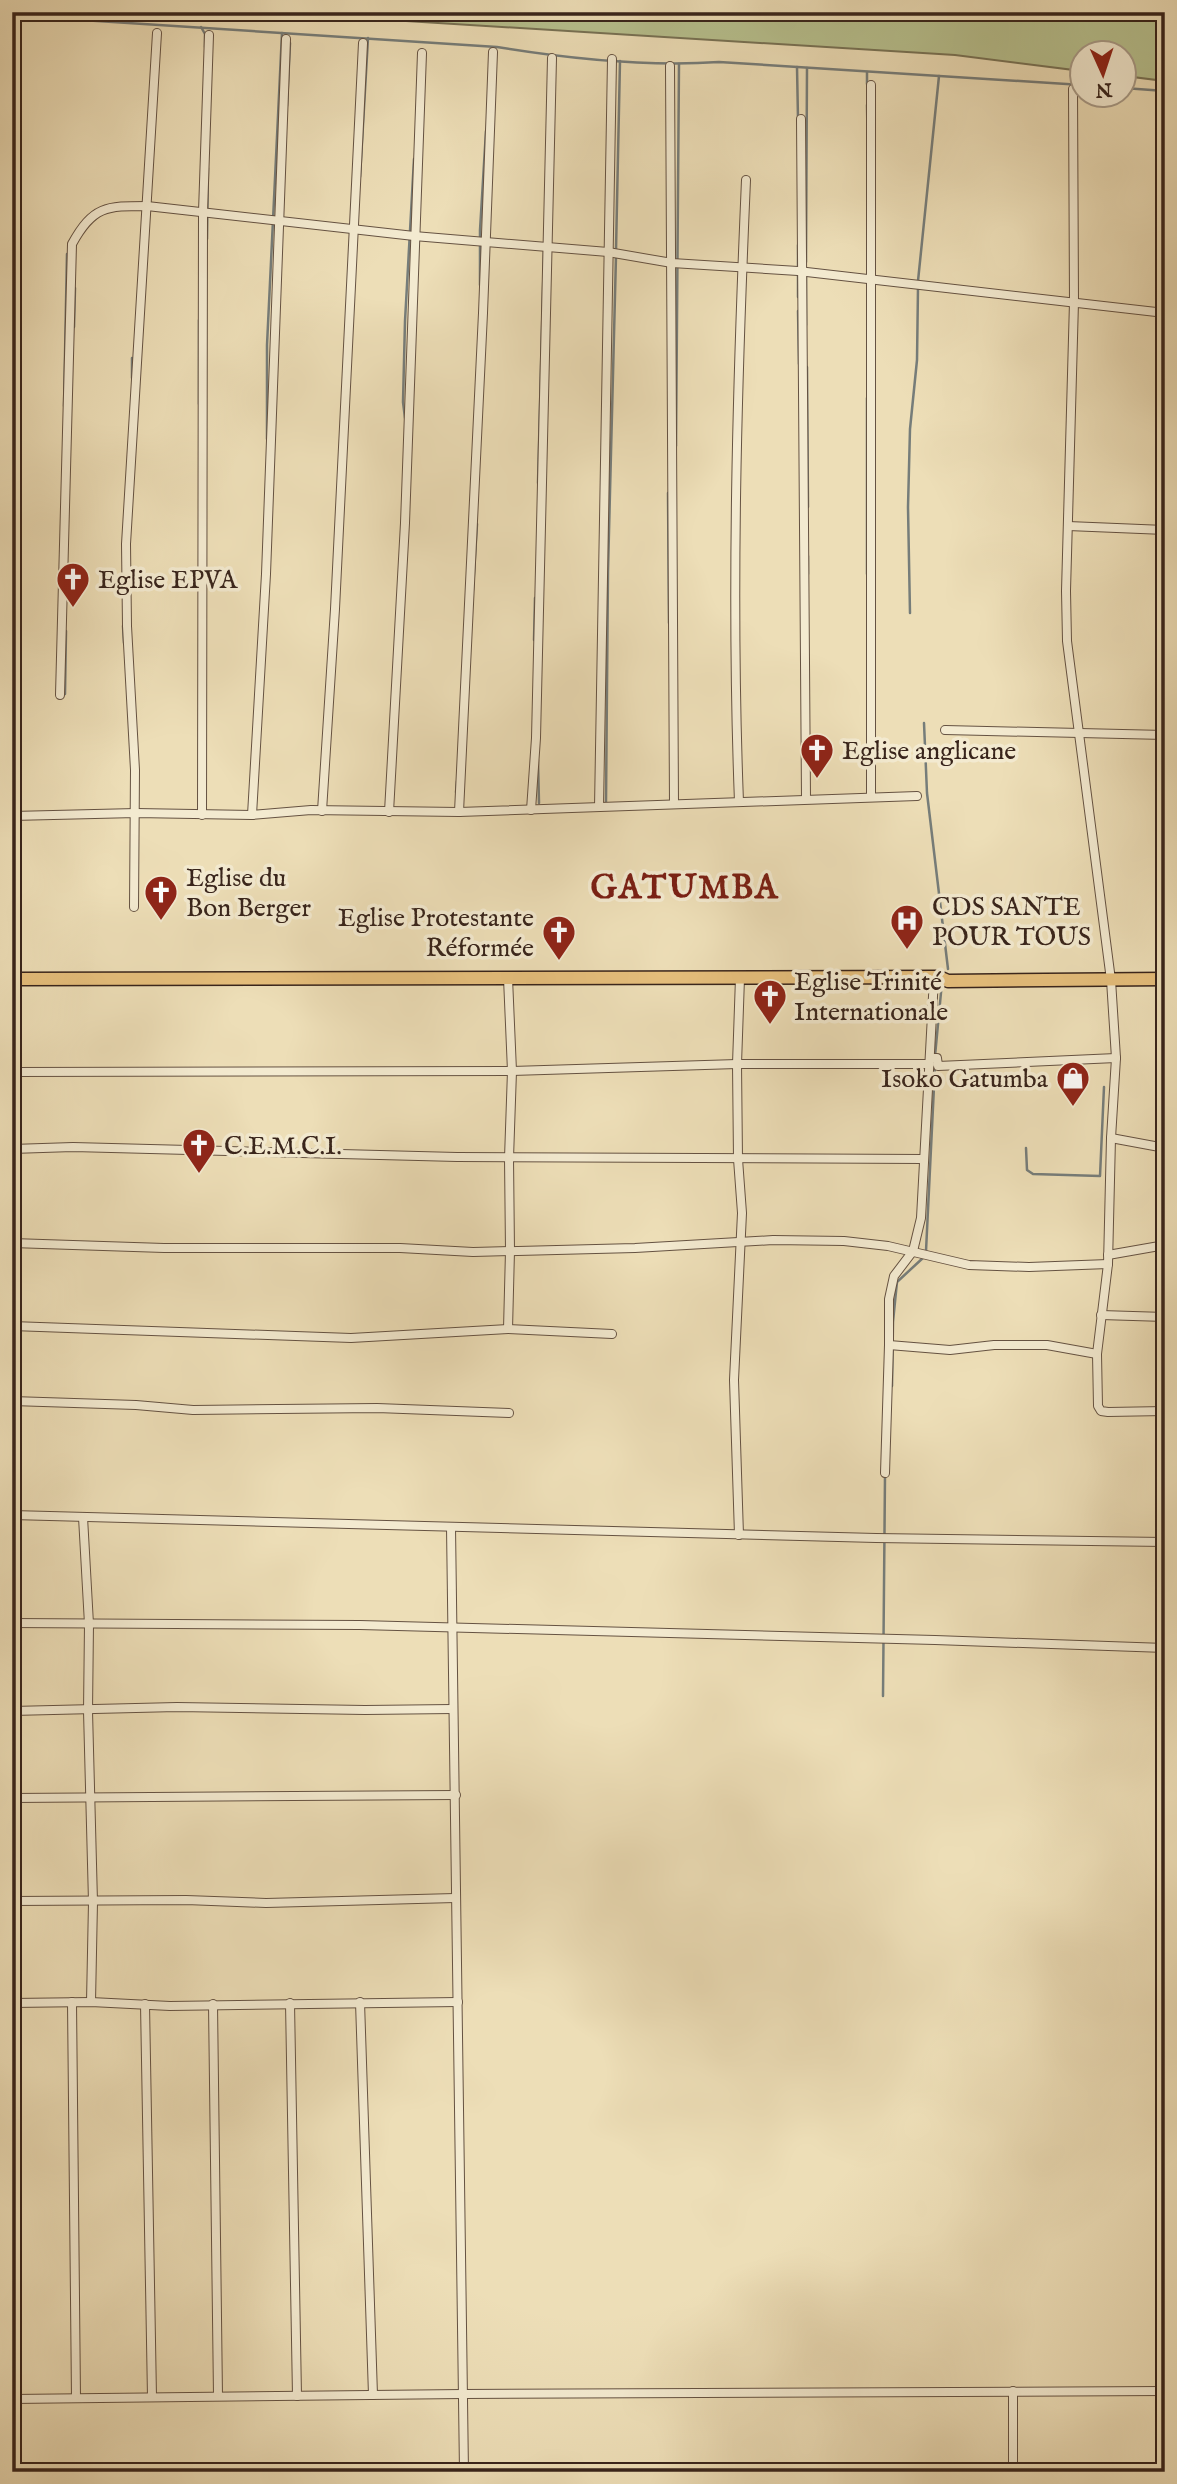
<svg xmlns="http://www.w3.org/2000/svg" width="1177" height="2484" font-family="'IM FELL English',serif">
<style>
.green{fill:#b7c18f;stroke:#787255;stroke-width:2}
.lines{fill:none;stroke-linecap:round;stroke-linejoin:round}
.stream{stroke:#767d7a;stroke-width:2.5}
.street-casing{stroke:#655242;stroke-width:10}
.primary-casing{stroke:#38241b;stroke-width:15}
.street{stroke:#f3ead0;stroke-width:8}
.primary{stroke:#e6bf7c;stroke-width:12}
.labels{text-anchor:middle;stroke-width:7;stroke-linejoin:round;paint-order:stroke}
.poi-label{font-size:26px;fill:#38241b;stroke:#f3ead0;text-anchor:start}
.district-label{font-size:33px;font-weight:bold;letter-spacing:2px;fill:#7a1f14;stroke:#f3ead0}
</style>
<rect width="100%" height="100%" fill="#eddeb7"/>
<filter id="stains"><feTurbulence type="fractalNoise" baseFrequency=".00286" numOctaves="4"/><feColorMatrix values="0 0 0 0 .2 0 0 0 0 .09 0 0 0 0 .02 0 0 0 .5 -.17"/></filter>
<radialGradient id="worn" r=".72"><stop offset=".6" stop-color="#630" stop-opacity="0"/><stop offset="1" stop-color="#630" stop-opacity=".3"/></radialGradient>
<path class="green" d="M262,12H1165V81L1125,76L1124,52H1082V71L955,55Z"/>
<g class="lines">
<g class="stream">
<path d="M12,18L66,19L497,47C570,59 645,67 719,62L1082,85"/>
<path d="M201,27L205,34V47"/>
<path d="M797,67L798,119"/>
<path d="M867,84V72"/>
<path d="M1124,88L1165,91"/>
<path d="M867,105L868,158"/>
<path d="M287,106L290,43"/>
<path d="M360,177L368,38"/>
<path d="M207,239L208,168"/>
<path d="M798,245V297"/>
<path d="M616,250L620,61"/>
<path d="M806,262L807,68"/>
<path d="M806,272V325"/>
<path d="M918,281L939,76"/>
<path d="M480,285V230L486,131"/>
<path d="M798,311L799,364"/>
<path d="M74,327L75,288"/>
<path d="M132,358V378"/>
<path d="M807,367L808,507"/>
<path d="M867,398V574"/>
<path d="M199,404V320"/>
<path d="M64,406L67,254"/>
<path d="M405,418L403,402L405,321L414,159"/>
<path d="M267,439V345L282,33"/>
<path d="M676,446L679,64"/>
<path d="M538,483L544,252"/>
<path d="M668,493L669,623"/>
<path d="M808,556V574"/>
<path d="M473,590L477,524"/>
<path d="M910,613L908,507L910,429L917,360L918,288"/>
<path d="M123,626L124,643"/>
<path d="M534,640L535,598"/>
<path d="M65,694L66,631"/>
<path d="M924,723L927,793L948,969"/>
<path d="M538,760L539,803"/>
<path d="M456,792L457,781"/>
<path d="M606,802L608,571L616,256"/>
<path d="M935,1056L942,982"/>
<path d="M1026,1148L1027,1170L1033,1174L1100,1176L1104,1087"/>
<path d="M926,1251L935,1066"/>
<path d="M892,1386L893,1322L897,1282L924,1257"/>
<path d="M883,1696L885,1476"/>
</g>
<defs>
<g id="street">
<path d="M670,66L674,804"/>
<path d="M1073,89L1074,302L1066,591L1067,641L1111,980L1116,1058L1111,1138L1108,1264L1097,1354L1098,1406L1101,1411L1108,1412L1165,1411"/>
<path d="M801,119L806,798"/>
<path d="M1068,526L1165,530"/>
<path d="M60,695L72,244C93,206 106,206 147,206L414,236L608,252L672,263L798,271L1165,313"/>
<path d="M945,730L1165,735"/>
<path d="M871,797V85"/>
<path d="M739,802C731,595 737,387 746,180"/>
<path d="M599,807L612,59"/>
<path d="M531,810L536,738L552,58"/>
<path d="M322,811L335,609L363,43"/>
<path d="M389,812L405,523L422,53"/>
<path d="M459,812L483,313L493,52"/>
<path d="M202,815L203,212L209,35"/>
<path d="M252,815L266,574L286,39"/>
<path d="M12,816L136,813L252,815L311,810L459,812L917,796"/>
<path d="M134,907L135,770L127,626L126,544L157,33"/>
<path d="M508,978L512,1071L509,1158L510,1251L508,1329"/>
<path d="M930,1058H937L938,1066L1116,1058"/>
<path d="M12,1072L512,1071L737,1064H930"/>
<path d="M1111,1138L1165,1148"/>
<path d="M12,1149L73,1147L457,1157L924,1159"/>
<path d="M12,1243L164,1248H400L473,1252L635,1248L773,1240L844,1241L888,1246L969,1265L1029,1267L1108,1264"/>
<path d="M1108,1255L1165,1245"/>
<path d="M1101,1315L1165,1317"/>
<path d="M12,1326L351,1338L508,1329L612,1334"/>
<path d="M889,1345L950,1350L994,1345H1047L1097,1354"/>
<path d="M12,1401L136,1405L193,1410L377,1408L509,1413"/>
<path d="M885,1473L889,1345V1299L894,1276L913,1251L921,1218L934,978"/>
<path d="M12,1515L876,1538L1165,1542"/>
<path d="M83,1517L89,1624L88,1711L93,1902L91,2002"/>
<path d="M451,1527L464,2472"/>
<path d="M739,1535L734,1380L742,1213L738,1159L737,1064L740,978"/>
<path d="M12,1623L360,1625L935,1640L1165,1648"/>
<path d="M12,1711L177,1707L365,1710L453,1709"/>
<path d="M12,1798L456,1795"/>
<path d="M12,1901L186,1900L266,1903L455,1898"/>
<path d="M72,2002L76,2398"/>
<path d="M360,2002L373,2395"/>
<path d="M12,2003L91,2002L170,2006L458,2002"/>
<path d="M290,2003L297,2396"/>
<path d="M145,2004L152,2397"/>
<path d="M213,2004L218,2396"/>
<path d="M12,2399L463,2394L1165,2391"/>
<path d="M1013,2472V2391"/>
</g>
<path id="primary" d="M12,979L939,977L948,981L1165,979"/>
</defs>
<use href="#street" class="street-casing"/>
<use href="#primary" class="primary-casing"/>
<use href="#street" class="street"/>
<use href="#primary" class="primary"/>
</g>
<defs>
<symbol id="church-pin" viewBox="-11 -11 22 30"><path d="M0 17L-7.5 6A9.5 9.5 0 1 1 7.5 6Z" fill="#8f2418" stroke="#f3ead0"/><path d="M-1.2-6h2.4v3.5h3.3v2.4h-3.3V6h-2.4V-.1h-3.3v-2.4h3.3Z" fill="#fff"/></symbol>
<symbol id="hospital-pin" viewBox="-11 -11 22 30"><path d="M0 17L-7.5 6A9.5 9.5 0 1 1 7.5 6Z" fill="#8f2418" stroke="#f3ead0"/><path d="M-5-5h3v3.5h4V-5h3V5h-3V1.5h-4V5h-3Z" fill="#fff"/></symbol>
<symbol id="shop-pin" viewBox="-11 -11 22 30"><path d="M0 17L-7.5 6A9.5 9.5 0 1 1 7.5 6Z" fill="#8f2418" stroke="#f3ead0"/><path d="M-5-2.5h2.3a2.7 3.5 0 0 1 5.4 0H5L5.5 6h-11ZM-1.5-2.5h3a1.5 2.3 0 0 0-3 0Z" fill="#fff"/></symbol>
</defs>
<g fill-rule="evenodd">
<use href="#church-pin" x="54" y="560" width="38" height="52"/>
<use href="#church-pin" x="798" y="731" width="38" height="52"/>
<use href="#church-pin" x="142" y="873" width="38" height="52"/>
<use href="#hospital-pin" x="888" y="902" width="38" height="52"/>
<use href="#church-pin" x="540" y="913" width="38" height="52"/>
<use href="#church-pin" x="751" y="977" width="38" height="52"/>
<use href="#shop-pin" x="1054" y="1059" width="38" height="52"/>
<use href="#church-pin" x="180" y="1126" width="38" height="52"/>
</g>
<g class="labels">
<g class="poi-label">
<text x="98" y="588">Eglise EPVA</text>
<text x="842" y="759">Eglise anglicane</text>
<text x="186" y="886">Eglise du<tspan x="186" dy="30">Bon Berger</tspan></text>
<text x="932" y="915">CDS SANTE<tspan x="932" dy="30">POUR TOUS</tspan></text>
<text x="534" y="926" text-anchor="end">Eglise Protestante<tspan x="534" dy="30">Réformée</tspan></text>
<text x="794" y="990">Eglise Trinité<tspan x="794" dy="30">Internationale</tspan></text>
<text x="1048" y="1087" text-anchor="end">Isoko Gatumba</text>
<text x="224" y="1154">C.E.M.C.I.</text>
</g>
<g class="district-label">
<text x="685" y="898">GATUMBA</text>
</g>
</g>
<rect width="1177" height="2484" fill="none" stroke="#eddeb7" stroke-width="42"/>
<rect x="14" y="14" width="1149" height="2456" fill="none" stroke="#38241b" stroke-width="3.5"/>
<rect x="21" y="21" width="1135" height="2442" fill="none" stroke="#38241b" stroke-width="2"/>
<g transform="translate(1103 74) rotate(177)"><circle r="33" fill="#f3ead0" stroke="#a89b88" stroke-width="2"/>
<path d="M0-5L12 26L0 18L-12 26Z" fill="#8f2418"/>
<text y="-10" font-size="19" font-weight="bold" text-anchor="middle" fill="#38241b">N</text>
</g>
<rect width="100%" height="100%" filter="url(#stains)"/>
<rect width="100%" height="100%" fill="url(#worn)"/>
</svg>
